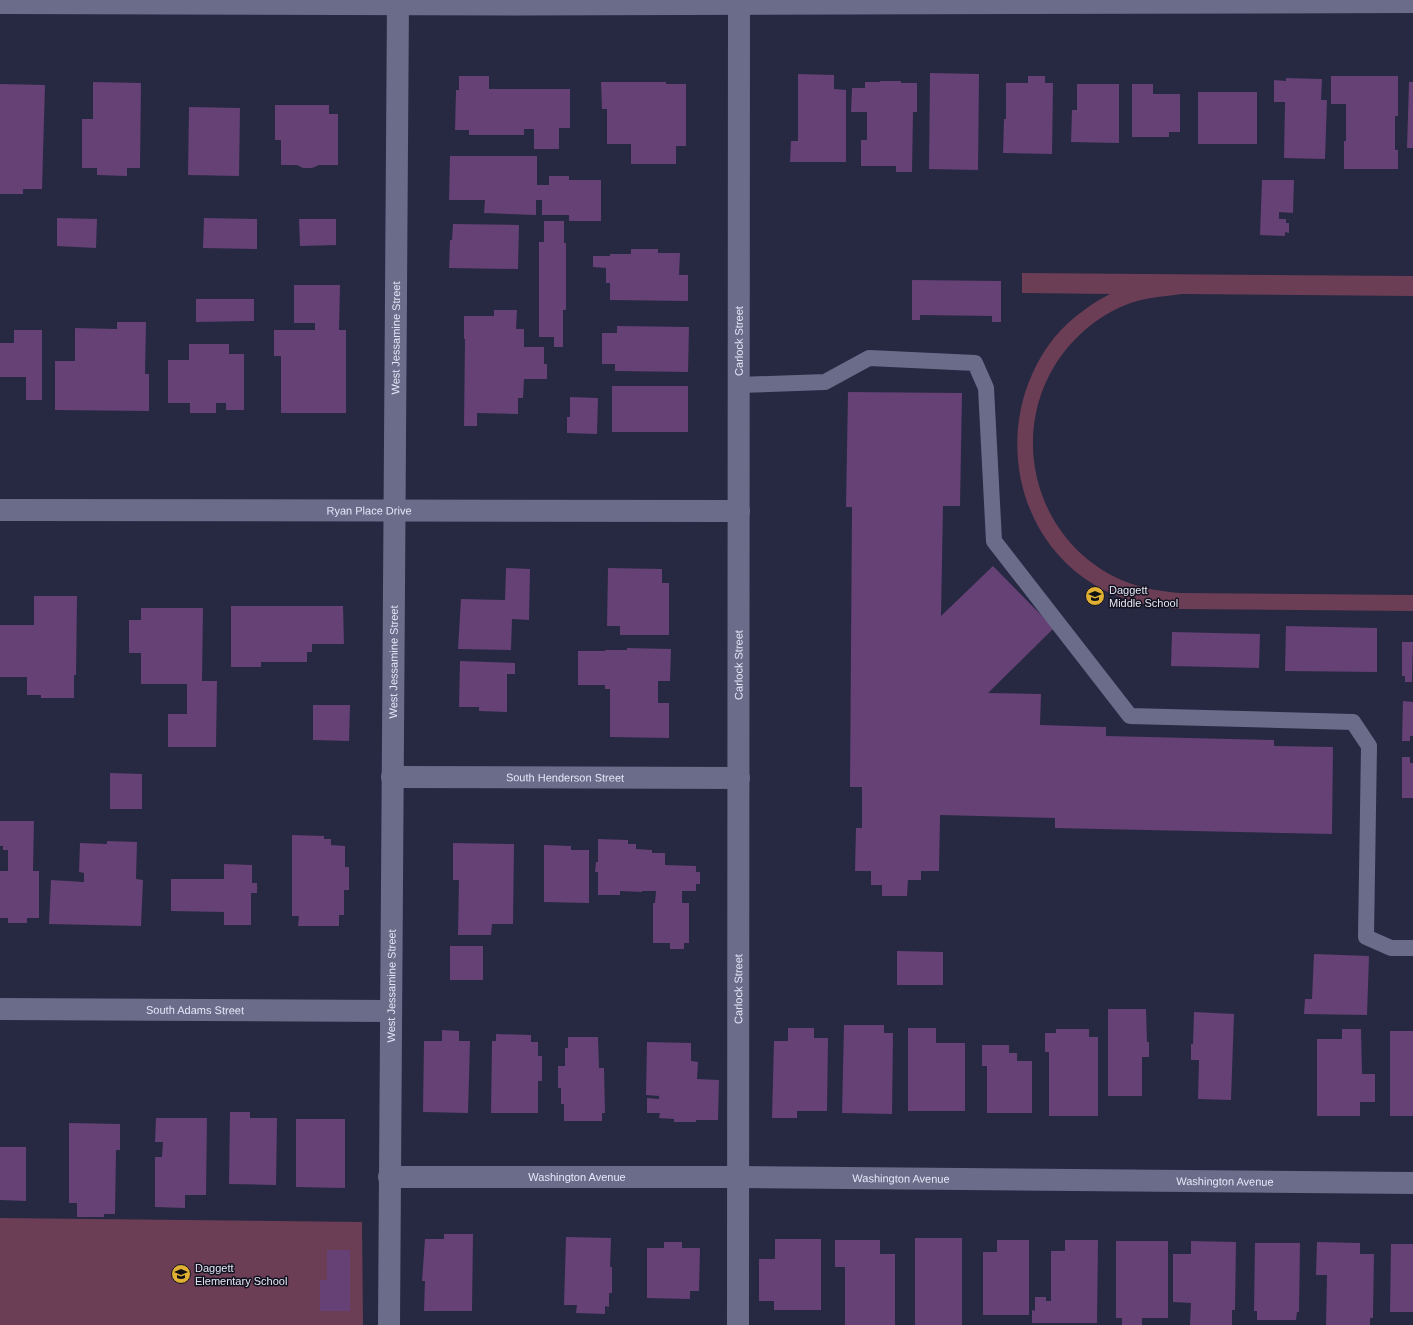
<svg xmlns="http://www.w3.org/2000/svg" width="1413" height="1325" font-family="Helvetica,sans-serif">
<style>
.green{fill:#6b3e55}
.building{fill:#654175}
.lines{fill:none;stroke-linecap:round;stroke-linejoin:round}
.lane{stroke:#6a6c8a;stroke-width:16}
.street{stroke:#6a6c8a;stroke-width:22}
.labels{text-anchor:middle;stroke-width:3;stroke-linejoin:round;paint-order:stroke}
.street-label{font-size:11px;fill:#e5e6f8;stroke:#12121e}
.poi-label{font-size:11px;fill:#e5e6f8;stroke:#12121e;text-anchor:start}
</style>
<rect width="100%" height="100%" fill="#272842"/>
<g class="green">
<path d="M1022,273L1413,276V296L1182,294C1167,296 1152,297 1137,301C1103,311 1074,335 1055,365C1010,438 1036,536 1113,576C1134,587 1157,591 1180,593L1413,595V611L1180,609C1144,606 1114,599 1084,578C1010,525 997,419 1048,346C1063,324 1087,306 1110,294L1022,293Z"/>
<path d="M0,1218L362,1222L363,1325H0Z"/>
</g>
<g class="building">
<path d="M930,73L979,74L978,170L929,169Z"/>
<path d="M798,74L834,75V89L846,90V162H790L791,141H798Z"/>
<path d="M459,76H489V89H570V128H559V149H534V129H524V135H469V130H455L456,90H459Z"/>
<path d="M1028,76H1045V83H1053L1052,154L1003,153L1004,119H1006V83H1028Z"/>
<path d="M1331,76H1398V116H1395V150H1398V169H1344V141H1346V104H1331Z"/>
<path d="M1286,78L1322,79L1321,100H1327L1325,159L1284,158L1285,102H1274V80L1286,81Z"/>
<path d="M880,81H901V83H917V112H913L912,172H896V166H861V140H867V112H851L852,88H865V82H880Z"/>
<path d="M93,82L141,83L140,168H127V176L97,175V168H82V119H93Z"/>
<path d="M601,82H666V84H686V146H676V164H631V144H607V109H602Z"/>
<path d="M1409,82H1413V148H1407Z"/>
<path d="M0,84L45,85L42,189H23V194H0Z"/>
<path d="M1077,84H1119V143L1071,142L1072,110H1077Z"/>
<path d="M1132,84H1153V94H1180V132H1169V137H1132Z"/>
<rect x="1198" y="92" width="59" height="52"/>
<path d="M275,105H329V114H338V165H319L312,168H303L297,165H281V140H275Z"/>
<path d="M189,107L240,108L239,176L188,175Z"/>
<path d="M450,156H537V185H549V176H569V180H601V221H569V215H542V200H536V215L484,213L485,200H449Z"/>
<path d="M1262,180H1294L1293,213L1279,212V219H1286V223H1289V233L1285,232V236L1260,235Z"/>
<path d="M57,218L97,219L96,248L57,246Z"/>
<path d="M204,218L257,219V249L203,248Z"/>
<path d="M299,219H336V245L300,246Z"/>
<path d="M544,221H564V243H566V310H563V347H554V337H539V242H544Z"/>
<path d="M453,224L519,225L518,269L449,268L450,240H452Z"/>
<path d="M631,249H658V253H680L679,275H688V301L610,300V283H606V268L593,267V256H610V254H631Z"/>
<path d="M912,280L1001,281V322H992V316L920,315V320H912Z"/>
<path d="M294,285H340L339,330H346V413H281V356H274V330H315V323H294Z"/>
<path d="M196,299H254V321L196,322Z"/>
<path d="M494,310H517L516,329H524V347H544V364H547V379H524L523,398H518V414L477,413V426H464L465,339H464V316H494Z"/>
<path d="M117,322H146L145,374H149V411L55,410V361H75V328L117,329Z"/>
<path d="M617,326L689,327L688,372L615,371V364H602V333H617Z"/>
<path d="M14,330H42V400H26V377H0V343H14Z"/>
<path d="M189,344H229V354H244V410H226V403H216V413H190V403H168V360H189Z"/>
<rect x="612" y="386" width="76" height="46"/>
<path d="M848,392L962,393L960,506H943L941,616L993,566L1054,628L988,693L1041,694L1040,725L1106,727V736L1274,740V746L1333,747L1332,834L1055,828V818L940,815L939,871H921V880H908L907,896H882V885H871V871H855L856,828H862V787H850L852,507H846Z"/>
<path d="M570,397L598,398L597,434L567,433V417H570Z"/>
<path d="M506,568L530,569L529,620L512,619L511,650L458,649L461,599L505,600Z"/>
<path d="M608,568L662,569V583H669V635H620V626H607Z"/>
<path d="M34,596H77L76,675H74V698H41V695H27V677H0V625H34Z"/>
<path d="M231,606H343L344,644H312V652H307V662H261V667H231Z"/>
<path d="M141,608H203L202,681H217L216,747H168V714H187V684H141V653H129V620H141Z"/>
<path d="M1286,626L1377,628V672L1285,671Z"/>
<path d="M1172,632L1260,634L1259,668L1171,666Z"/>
<path d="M1402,642H1413L1412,682H1405V676H1402Z"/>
<path d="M627,648L671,649L670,681H658V703H669V738L610,737V689H605V685H578V651H605V650H627Z"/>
<path d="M460,661L515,663V674H507V712L479,711V707H459Z"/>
<path d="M1403,701L1413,702V736H1410V741H1402Z"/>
<path d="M313,705H350L349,741L313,740Z"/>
<path d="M1402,757H1410V763H1413V798H1402Z"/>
<path d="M110,773L142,774V809H110Z"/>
<path d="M0,821H34L33,871H39V918H27V923H8V918H0V871H8V850H3V846H0Z"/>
<path d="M292,835L324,836V839H331V845L345,846V867H349V890H344V915H339V926H298L299,916H292Z"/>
<path d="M598,839L628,840V844H636V849L652,850V853H665V865L696,866V872H700V884H696V891H682V903H689V943H684V949H670V943H653V903H655L656,891H642V892L620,891V895H598V872H595L596,862H598Z"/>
<path d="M107,841L137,842L136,879L143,880L141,926L49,924L51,880L84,882V873L79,872L80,843L107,844Z"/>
<path d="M453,843L514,844L513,924H492L491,935H458L459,880H453Z"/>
<path d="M544,845L571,846V850H589V903L544,902Z"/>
<path d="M224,864L252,865V883H257V893H251V925H224V912L171,911V879H224Z"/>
<rect x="450" y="946" width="33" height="34"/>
<path d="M897,951L943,952V985H897Z"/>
<path d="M1314,954L1369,956L1367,1015L1304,1014L1305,999H1312Z"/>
<path d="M1108,1009H1146L1147,1042H1149V1057H1142V1096H1108Z"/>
<path d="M1194,1012L1234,1014L1231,1100L1198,1099L1199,1060H1191V1044H1193Z"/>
<path d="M844,1025H884V1033H893L892,1114L842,1113Z"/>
<path d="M788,1028H814V1038H828L827,1111H797V1118H772L774,1041H788Z"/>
<path d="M908,1028H936V1043H965V1111H908Z"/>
<path d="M1056,1029H1089V1037H1098V1116H1049V1052H1045V1033H1056Z"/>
<path d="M1342,1029H1361L1362,1074H1375V1102H1360V1116H1317V1039H1342Z"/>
<path d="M442,1030L459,1031V1041H470L468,1113L423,1112L424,1041H442Z"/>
<rect x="1390" y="1031" width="23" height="85"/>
<path d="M496,1034L531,1035V1042H538V1056H542V1081H538V1113H491L492,1041H496Z"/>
<path d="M568,1037H598L599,1068H604L605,1113H602V1121H564V1104H561V1088H558V1066H565V1048H568Z"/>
<path d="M647,1042L691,1043V1061L698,1062L697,1079L719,1080L718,1120H696V1122H674V1119L659,1118L660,1113H647V1098L659,1099V1096L646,1095Z"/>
<path d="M982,1045H1009V1053H1017V1061H1032V1113H987V1066H982Z"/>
<path d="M230,1112H250V1118H277L276,1185L229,1184Z"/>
<path d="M156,1118H207L206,1195H185V1208L155,1207V1157H162L163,1142H155Z"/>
<path d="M296,1119H345V1188L296,1187Z"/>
<path d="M69,1123L120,1124V1150H116L115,1214H104V1217H77V1203H69Z"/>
<path d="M0,1147H26V1201L0,1200Z"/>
<path d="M444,1234H473L472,1311H424L425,1281H422L425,1239H444Z"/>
<path d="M566,1237L611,1238L610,1267H612V1293H609V1307L605,1306V1314L576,1313L577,1305H564Z"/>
<rect x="915" y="1238" width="47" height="87"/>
<path d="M775,1239H821V1310H774V1301H759V1259H775Z"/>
<path d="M835,1240H880V1254H895V1325H845V1267H835Z"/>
<path d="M997,1240H1029V1315H983V1252H997Z"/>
<path d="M1065,1240H1098L1097,1323H1032V1310L1035,1311V1297H1046V1301H1051V1251H1065Z"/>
<path d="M1116,1241H1168V1318H1142V1325H1122V1318H1116Z"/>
<path d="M1191,1241L1236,1242L1235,1310H1232V1325H1190L1191,1303L1173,1302V1254H1191Z"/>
<path d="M664,1242H682V1248H700L699,1291H690V1299L647,1298V1248H664Z"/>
<path d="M1317,1242L1360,1243V1254H1374L1373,1318H1370V1325H1326L1327,1275H1316Z"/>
<path d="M1255,1243H1300L1299,1312H1297L1296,1320H1257V1311H1254Z"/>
<path d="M1391,1244H1413V1312H1390Z"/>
<path d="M327,1250H350V1311H320V1280H327Z"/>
</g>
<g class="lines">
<path class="lane" d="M739,385L825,382L869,358L975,363L986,388L994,541L1130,716L1353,722L1369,746L1366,937L1391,948H1413"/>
<g class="street">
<path d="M0,3C471,6 942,4 1413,2"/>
<path id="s1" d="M0,510L739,511"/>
<path id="s2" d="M392,777L739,778"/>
<path id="s3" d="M0,1009L391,1011"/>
<path id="s4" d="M389,1177H739L1413,1183"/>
<path id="s5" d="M389,1325L398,0"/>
<path id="s6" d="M738,1325L739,5"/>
</g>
</g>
<defs>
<symbol id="school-disc" viewBox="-11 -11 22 22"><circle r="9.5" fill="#dfb034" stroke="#12121e"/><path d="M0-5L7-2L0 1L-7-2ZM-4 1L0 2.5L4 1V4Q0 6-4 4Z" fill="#111"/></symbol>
</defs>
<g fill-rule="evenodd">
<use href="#school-disc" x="1084" y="585" width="22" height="22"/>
<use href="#school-disc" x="170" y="1263" width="22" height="22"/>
</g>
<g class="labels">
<g class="street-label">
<text dy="4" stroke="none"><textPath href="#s5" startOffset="987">West Jessamine Street</textPath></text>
<text dy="4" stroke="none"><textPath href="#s6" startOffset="984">Carlock Street</textPath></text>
<text dy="4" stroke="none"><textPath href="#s1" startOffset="369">Ryan Place Drive</textPath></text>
<text dy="4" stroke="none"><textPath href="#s5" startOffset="663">West Jessamine Street</textPath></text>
<text dy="4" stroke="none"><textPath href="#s6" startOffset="660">Carlock Street</textPath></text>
<text dy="4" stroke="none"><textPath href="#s2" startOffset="173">South Henderson Street</textPath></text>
<text dy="4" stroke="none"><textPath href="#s5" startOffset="339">West Jessamine Street</textPath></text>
<text dy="4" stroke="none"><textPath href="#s6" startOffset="336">Carlock Street</textPath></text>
<text dy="4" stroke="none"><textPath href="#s3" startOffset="195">South Adams Street</textPath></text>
<text dy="4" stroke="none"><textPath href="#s4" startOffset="188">Washington Avenue</textPath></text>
<text dy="4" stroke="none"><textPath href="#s4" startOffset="512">Washington Avenue</textPath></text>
<text dy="4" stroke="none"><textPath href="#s4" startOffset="836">Washington Avenue</textPath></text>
</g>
<g class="poi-label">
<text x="1109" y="594">Daggett<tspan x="1109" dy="13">Middle School</tspan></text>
<text x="195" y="1272">Daggett<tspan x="195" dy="13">Elementary School</tspan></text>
</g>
</g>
</svg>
